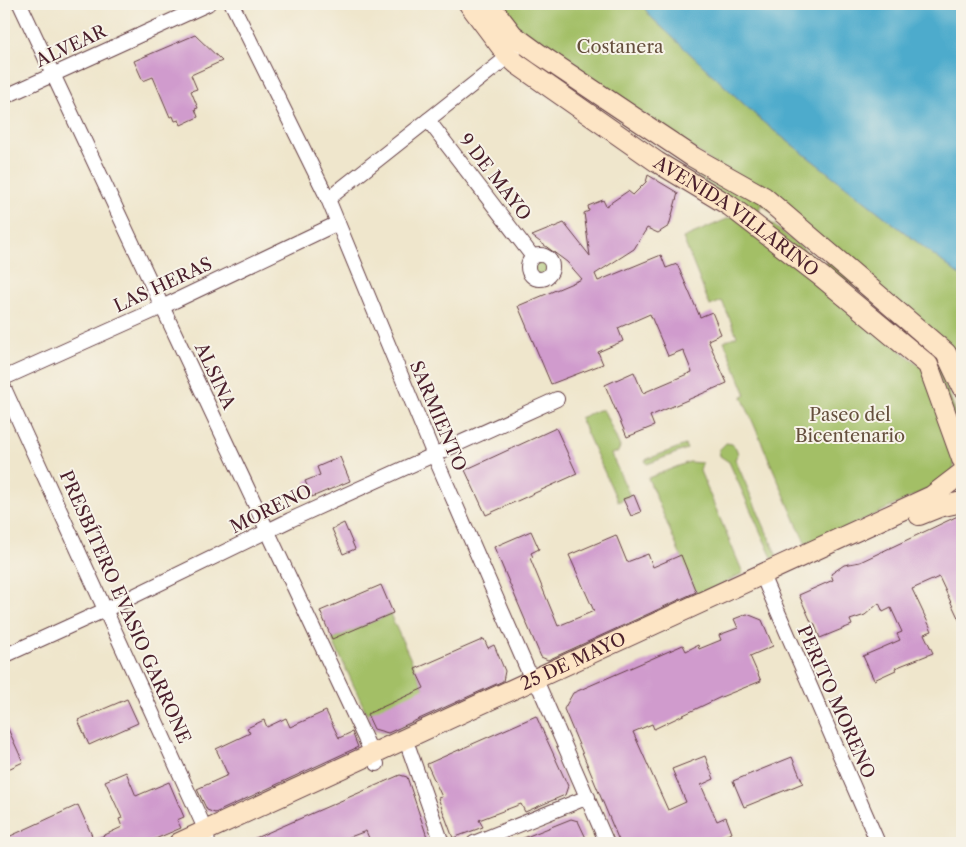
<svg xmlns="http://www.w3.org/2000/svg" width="966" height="847" font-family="'Libre Caslon Text',serif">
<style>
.green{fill:#a3bf66;stroke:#766f48}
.water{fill:#4eabcc;stroke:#4c657c}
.building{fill:#d09bcd}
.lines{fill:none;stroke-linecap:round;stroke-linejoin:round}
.street-casing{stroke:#633d43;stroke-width:16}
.secondary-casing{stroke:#633d43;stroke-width:22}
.street{stroke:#fff;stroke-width:14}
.secondary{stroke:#fde5c5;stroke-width:20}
.labels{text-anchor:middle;stroke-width:4;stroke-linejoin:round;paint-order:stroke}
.street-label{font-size:18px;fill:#4a1f2b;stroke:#f7f3e8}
.park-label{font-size:18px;fill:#654f3d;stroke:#f7f3e8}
</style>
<rect width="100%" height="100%" fill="#f7f3e8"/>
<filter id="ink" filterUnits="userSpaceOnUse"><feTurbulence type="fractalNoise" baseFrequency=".02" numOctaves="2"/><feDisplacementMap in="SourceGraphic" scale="10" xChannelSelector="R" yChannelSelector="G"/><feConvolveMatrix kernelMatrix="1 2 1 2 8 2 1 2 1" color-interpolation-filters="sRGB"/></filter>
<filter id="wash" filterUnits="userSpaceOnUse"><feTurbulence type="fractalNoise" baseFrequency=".0096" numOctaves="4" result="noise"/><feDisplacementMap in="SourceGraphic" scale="20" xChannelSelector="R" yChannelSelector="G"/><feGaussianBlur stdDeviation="1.12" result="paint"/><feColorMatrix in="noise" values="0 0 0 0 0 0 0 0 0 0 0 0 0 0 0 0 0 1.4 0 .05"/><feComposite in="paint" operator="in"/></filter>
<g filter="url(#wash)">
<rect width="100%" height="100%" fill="#efe6cc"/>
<g class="green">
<path d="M499,4H642L650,16L763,122L962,277V370L703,155L519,30Z"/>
<path d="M696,164L761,201L759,214L825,266L827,258L946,361L941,372L960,424L962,425V438L934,364L937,357L842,277L840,286L684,167Z"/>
<path d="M734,216L925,370L954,455V469L947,480L811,545L805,543L742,397L746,395L724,341L737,336L722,301L710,306L683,238Z"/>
<circle cx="541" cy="267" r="8"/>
<path d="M598,410H603L605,413L620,447L618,452L611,454L630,496L618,502L580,418Z"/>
<path d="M726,443L732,444L736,448L738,454L735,459L777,556L773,560L729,462L720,456L719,450Z"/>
<path d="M685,445L687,449L647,464L645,460Z"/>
<path d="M689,462L702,463L700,471L743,573L698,597L648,478Z"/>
<path d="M390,614L435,712L388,733L374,729L332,639Z"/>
</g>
<path class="water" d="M642,4H962V277L763,122L650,16Z"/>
<g id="blocks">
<g class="building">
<path d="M195,35L222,61L191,75L197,89L191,91L198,108L195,109L198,117L181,125L179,120L175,121L173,116L170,117L153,77L143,81L134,61Z"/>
<path d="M648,175L678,193L669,226L658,233L647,228L634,249L595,274L598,281L661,255L666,268L677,264L700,317L712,312L721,334L708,340L727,383L650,416L654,426L627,437L605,385L634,372L643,393L692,372L683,350L668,356L650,314L618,328L623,341L598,352L603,364L551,384L518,306L582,279L567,262L532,236L564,223L590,256L584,213L589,211L588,206L603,200L606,206L628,191L633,195L646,182Z"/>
<path d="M556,428L577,474L486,515L465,470Z"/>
<path d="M340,457L350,481L312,497L305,481L320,475L317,467Z"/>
<path d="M634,495L641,512L631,516L623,499Z"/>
<path d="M962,514V626L939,577L912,589L932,631L924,634L933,653L895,668L896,670L874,680L863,656L900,640L897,634L902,632L891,608L883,612L879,603L865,615L850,620L852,625L820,638L814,623L812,624L799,595L833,580L831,574L844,565L860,562Z"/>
<path d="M344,523L355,549L343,554L332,529Z"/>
<path d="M531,531L539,549L531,553L533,557L530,558L558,626L594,611L569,555L616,535L627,562L648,554L653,567L681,555L696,592L548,660L541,657L494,547Z"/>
<path d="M381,585L393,613L332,639L320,611Z"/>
<path d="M747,614L762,620L773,646L750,656L761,681L721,697L654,729L652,724L633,732L668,810L686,802L672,769L705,756L714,779L701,785L717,821L726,817L732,833L705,843H620L564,709L573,693L683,645L686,651L698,645L699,649L721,640L719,635L738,628L734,619Z"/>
<path d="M484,639L488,648L494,645L505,671L503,681L388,733L374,729L367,714L424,688L415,669Z"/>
<path d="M127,699L138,723L89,745L78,720Z"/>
<path d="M326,711L339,738L352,732L358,747L215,813L207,810L197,789L228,775L216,749L250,733L247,728L264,720L267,727L286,718L290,727Z"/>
<path d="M536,716L568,786L565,795L525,812L521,804L479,820L483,827L453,838L438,798L442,797L427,764Z"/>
<path d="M4,720L23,762L4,771Z"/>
<path d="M792,757L803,783L744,807L733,781Z"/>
<path d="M126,772L136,796L169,782L184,817L177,820L181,828L146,843H4V839L78,805L94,840L122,827L119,819L122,818L105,781Z"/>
<path d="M400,775L407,777L429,843H371L366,831L334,843H244Z"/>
<path d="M571,819L578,821L586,838L572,843H511Z"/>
</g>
</g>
</g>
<g filter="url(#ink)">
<use href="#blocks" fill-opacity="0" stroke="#633d43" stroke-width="1"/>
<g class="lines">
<defs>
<g id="street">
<path d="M20,4L377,764"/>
<path d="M232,4L328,199L434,455L532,680L540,689L607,843"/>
<path d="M4,97L208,4"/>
<path d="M428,120L533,257"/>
<path d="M328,199L514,52"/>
<circle cx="540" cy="267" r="12"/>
<path d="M4,378L162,307L338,223"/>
<path d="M4,388L206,831L208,843"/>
<path d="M762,575L878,843"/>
<path d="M4,656L105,610L290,520L557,399"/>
<path d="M409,749L442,843"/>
<path d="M474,843L588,797"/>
</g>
<g id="secondary">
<path id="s1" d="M469,4L508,56L517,64L657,162L730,206L822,277L928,365L962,459"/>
<path d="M489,4L513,35L539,54L693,157L764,197L946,353L962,387"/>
<path d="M919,515L939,507L962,502"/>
<path id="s2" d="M179,843L932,496L962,473"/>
</g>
</defs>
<use href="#street" class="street-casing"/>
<use href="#secondary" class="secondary-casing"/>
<use href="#street" class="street"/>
<use href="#secondary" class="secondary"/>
</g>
</g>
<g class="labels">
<g class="street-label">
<text transform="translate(71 46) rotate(-25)" y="6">ALVEAR</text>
<text transform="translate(495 177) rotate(52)" y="6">9 DE MAYO</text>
<text dy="6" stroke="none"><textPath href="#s1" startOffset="344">AVENIDA VILLARINO</textPath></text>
<text transform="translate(163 285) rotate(-25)" y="6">LAS HERAS</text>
<text transform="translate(215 376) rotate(65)" y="6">ALSINA</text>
<text transform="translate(438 416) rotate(67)" y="6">SARMIENTO</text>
<text transform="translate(271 509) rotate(-26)" y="6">MORENO</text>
<text transform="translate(125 607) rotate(66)" y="6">PRESBÍTERO EVASIO GARRONE</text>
<text dy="6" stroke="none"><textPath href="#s2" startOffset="434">25 DE MAYO</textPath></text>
<text transform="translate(836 702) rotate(66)" y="6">PERITO MORENO</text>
</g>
<g class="park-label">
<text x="620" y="53">Costanera</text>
<text x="850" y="421">Paseo del<tspan x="850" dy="21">Bicentenario</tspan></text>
</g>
</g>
<rect width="966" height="847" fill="none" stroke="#f7f3e8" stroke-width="20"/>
</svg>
